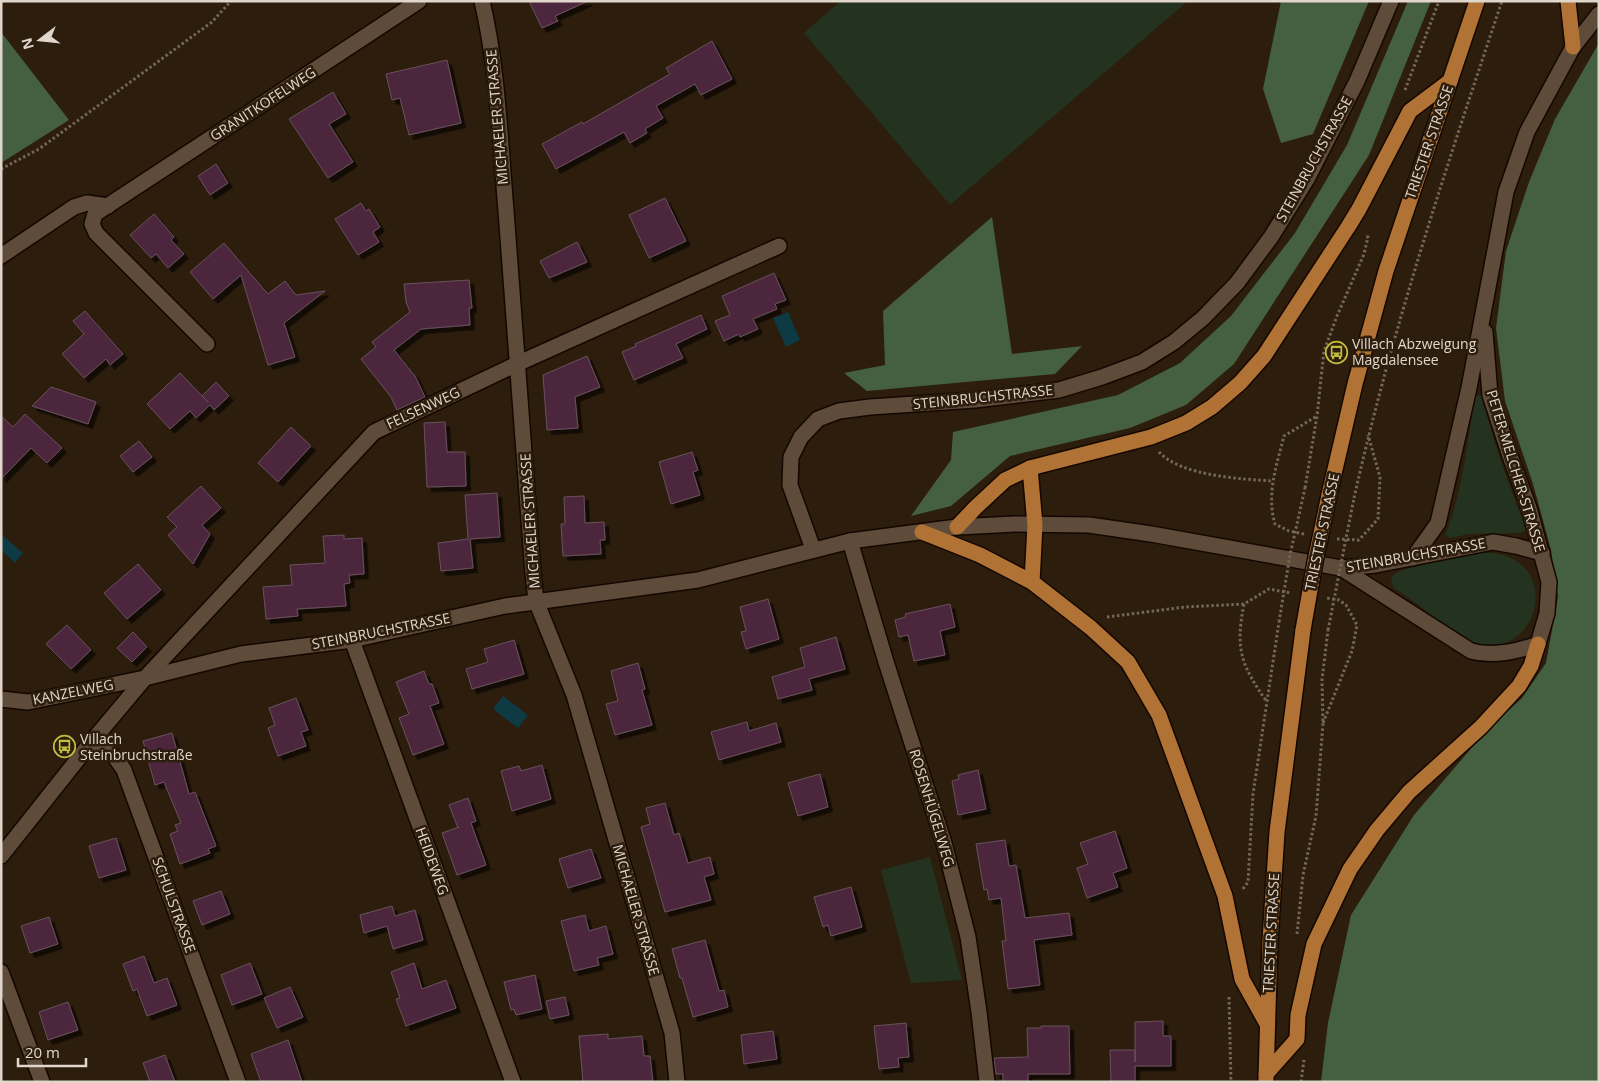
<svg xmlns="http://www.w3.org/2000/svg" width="1600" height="1083" font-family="'Open Sans',sans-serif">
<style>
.green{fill:#233320}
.forest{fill:#446040}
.water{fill:#0e3a44}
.building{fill:#4c283c;stroke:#68515d;filter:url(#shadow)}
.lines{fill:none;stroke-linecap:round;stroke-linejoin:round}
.minor-casing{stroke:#150700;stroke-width:18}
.major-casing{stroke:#150700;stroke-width:18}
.path{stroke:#746658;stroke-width:3;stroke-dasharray:2.5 2.5;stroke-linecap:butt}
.minor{stroke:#5e4b3a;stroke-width:15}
.major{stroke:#b07335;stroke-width:15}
.major-bridge-casing{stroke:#150700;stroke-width:18;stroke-linecap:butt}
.path-bridge{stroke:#746658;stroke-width:3;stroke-dasharray:2.5 2.5;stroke-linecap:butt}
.major-bridge{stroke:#b07335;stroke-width:15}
.labels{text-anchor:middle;stroke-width:5;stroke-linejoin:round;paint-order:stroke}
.street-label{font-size:14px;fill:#e1d6cc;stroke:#2d1d0d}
.poi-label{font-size:14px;fill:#e1d6cc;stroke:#2d1d0d;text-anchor:start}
</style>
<defs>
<filter id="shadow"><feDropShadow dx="4.5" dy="4.5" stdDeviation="0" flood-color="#0009"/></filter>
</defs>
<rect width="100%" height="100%" fill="#2d1d0d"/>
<g class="green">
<path d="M841,1H1188L950,205L804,33Z"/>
<path d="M1476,395L1481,396L1499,456L1526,530L1520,533L1469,534L1450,538L1446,536V533C1463,491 1467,440 1476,395Z"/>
<path d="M1473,552C1486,553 1499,552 1511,558C1558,581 1532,656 1480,644C1459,639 1442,622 1425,610C1415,602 1405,595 1394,588L1391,582L1393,575L1402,570Z"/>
<path d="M930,857L962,980L911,983L881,870Z"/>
</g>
<g class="forest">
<path d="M1281,1H1369L1313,134L1281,143L1263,89Z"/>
<path d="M1408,1H1431L1369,155L1234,364L1186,405L1130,428L1010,456L951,506L911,516L951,460L953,432L1118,395L1180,363L1231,316L1295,233L1347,145Z"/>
<path d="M1,32L69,120L1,163Z"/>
<path d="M1599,43V1082H1321L1328,1023L1351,915L1414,815L1487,730L1522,698L1546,663L1558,597L1551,550L1533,484L1505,401L1496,328L1506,251L1529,182L1555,119Z"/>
<path d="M992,217L1012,354L1082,346L1055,374L867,391L844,373L885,365L883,311Z"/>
</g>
<g class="water">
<path d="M788,312L800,340L786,347L773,318Z"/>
<path d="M1,534L23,553L15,563L1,550Z"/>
<path d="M503,696L528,715L518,728L493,709Z"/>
</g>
<g class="building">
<path d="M529,1H588L555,16L558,21L542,28Z"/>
<path d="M712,41L732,79L701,95L695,84L656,106L663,118L645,129L647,133L630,143L624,132L556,169L542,144L582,122L583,124L670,74L666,68Z"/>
<path d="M447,60L461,123L409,135L400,98L392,100L386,74Z"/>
<path d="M333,92L346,114L329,124L353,162L328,178L289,119Z"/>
<path d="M216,164L228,183L210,195L198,176Z"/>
<path d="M665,198L686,241L649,258L629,215Z"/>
<path d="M361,203L366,211L369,209L380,227L373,232L379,242L358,255L335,219Z"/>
<path d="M154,214L174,237L171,240L184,254L168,268L156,254L151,258L130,235Z"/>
<path d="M577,242L587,262L549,278L540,261Z"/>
<path d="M224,243L268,294L285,281L296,295L325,291L284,323L295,357L268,365L241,275L213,299L190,272Z"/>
<path d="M774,273L786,300L775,304L777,309L753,319L758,329L740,337L739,334L724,341L715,321L730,315L722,296Z"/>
<path d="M469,280L472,308H469L470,325L421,329L394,350L415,376L425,397L397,410L391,397L361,359L376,347L372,342L410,312L406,302L404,284Z"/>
<path d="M85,311L123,354L110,365L106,359L84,378L62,354L84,334L73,321Z"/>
<path d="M701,315L707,329L676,344L683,358L634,380L622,352L636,346L635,344Z"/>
<path d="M587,356L600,387L575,397L578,428L547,430L543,375Z"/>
<path d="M180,373L208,402L202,396L216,382L229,396L214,410L210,405L196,418L190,411L170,429L147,404Z"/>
<path d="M51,387L96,402L88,424L32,406Z"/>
<path d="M25,414L62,448L47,463L31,448L1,479V416L13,427Z"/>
<path d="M445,422L447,452H465L466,486L427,487L424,423Z"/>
<path d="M291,427L311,446L278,482L258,463Z"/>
<path d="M139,441L152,457L133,472L120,456Z"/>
<path d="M692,452L698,470L693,472L700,495L671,504L659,462Z"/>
<path d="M201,486L221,508L202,525L210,534L193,564L168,535L177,527L167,517Z"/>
<path d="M497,493L500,537L470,539L473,568L441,571L438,543L468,539L465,495Z"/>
<path d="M584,496L585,523L604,522L605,540H600L601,554L563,556L561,524H565L564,497Z"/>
<path d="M344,535V539L362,538L364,574L349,575L350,583L344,584L346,606L297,609L298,616L266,619L263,587L292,585L290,565L325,563L323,536Z"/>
<path d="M138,564L161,590L127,619L104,593Z"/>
<path d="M768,599L779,639L746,649L741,632L746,631L740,607Z"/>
<path d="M950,604L955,627L940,631L945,655L914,661L908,635L899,637L895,620L906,617L905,614Z"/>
<path d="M67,625L91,650L71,669L46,644Z"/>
<path d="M133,632L147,647L132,662L117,648Z"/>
<path d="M836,637L845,669L809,679L812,690L778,699L772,677L805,667L800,648Z"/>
<path d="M514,640L524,674L472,689L466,669L488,662L484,649Z"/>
<path d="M638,663L645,689L642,690L652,725L615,735L606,704L618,701L611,671Z"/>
<path d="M424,671L429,684H432L439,703L430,706L444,744L413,755L399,718L409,714L396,682Z"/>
<path d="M296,698L308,730L301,732L306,746L278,756L268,728L275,725L269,708Z"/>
<path d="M747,722L749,731L776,723L781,742L719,760L711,732Z"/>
<path d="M172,733L189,794L195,792L216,846L208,849L210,853L180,864L170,834L178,831L175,825L181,823L164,782L155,785L143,741Z"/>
<path d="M542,765L551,799L512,811L501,771L519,766L521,771Z"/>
<path d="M978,770L986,809L958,815L952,781L959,779L958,775Z"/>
<path d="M820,774L828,807L798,816L788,783Z"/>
<path d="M468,798L476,821L471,823L486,865L457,875L442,833L459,827L458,828L449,805Z"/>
<path d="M665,803L674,835L679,833L688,863L710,857L714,874L704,877L711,900L665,912L641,827L650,824L646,808Z"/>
<path d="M1115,831L1127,868L1113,873L1118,887L1087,898L1077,868L1088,864L1080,843Z"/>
<path d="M116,838L126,870L99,878L89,846Z"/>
<path d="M1005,840L1009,866L1016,865L1025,918L1069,913L1072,935L1034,940L1040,985L1008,989L1002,941H1006L1001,898L989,900L987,889L984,890L976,844Z"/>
<path d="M591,849L601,878L568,888L559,859Z"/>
<path d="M851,887L862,927L831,936L828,925L823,927L814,897Z"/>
<path d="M221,891L230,914L202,925L193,901Z"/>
<path d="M392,906L395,916L415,910L423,940L393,949L387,926L364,933L360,915Z"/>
<path d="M585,915L589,931L606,926L613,954L597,958L599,965L574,971L561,921Z"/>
<path d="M49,917L58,944L30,953L21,926Z"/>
<path d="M705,940L719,991L724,990L728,1007L693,1017L682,978H680L672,949Z"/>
<path d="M144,956L154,983L167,978L177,1005L147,1016L137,989L133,991L123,964Z"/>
<path d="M250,963L262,994L232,1005L221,975Z"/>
<path d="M414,963L422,989L446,980L456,1008L406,1026L396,999L400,998L391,972Z"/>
<path d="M535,975L542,1009L516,1015L514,1009L511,1010L504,982Z"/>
<path d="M290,987L303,1017L277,1028L264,998Z"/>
<path d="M565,997L569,1015L550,1019L546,1001Z"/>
<path d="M68,1002L78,1030L48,1040L39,1012Z"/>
<path d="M1163,1021V1036H1171V1066H1135V1082H1111L1110,1050H1135V1062V1022Z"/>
<path d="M906,1023L909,1057L898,1058L899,1067L879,1069L874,1026Z"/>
<path d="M1041,1026H1069L1070,1074H1028V1082H1003V1074H996L994,1058L1028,1057L1027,1028H1041Z"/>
<path d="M773,1031L777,1059L744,1064L741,1035Z"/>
<path d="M608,1034V1039L642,1036L644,1056H650L653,1082H583L579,1036Z"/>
<path d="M288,1040L302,1082H261L251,1054Z"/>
<path d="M165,1055L175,1082H150L143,1063Z"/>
</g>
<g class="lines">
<defs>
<g id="minor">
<path d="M482,1C498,69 500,141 506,211C516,331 524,452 533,573L536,601L574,695L672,1033L677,1082"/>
<path d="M1,256L74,207L87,203L108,206"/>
<path d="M207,344L96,233L92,224L95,214L419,1"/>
<path d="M850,541L886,662L944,843L968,937L979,1012L987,1082"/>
<path d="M813,549L790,485L791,457L801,437L818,419L839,411L870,407L975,400L1059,390L1102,377L1142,362L1174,342L1203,318L1237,283L1271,237L1307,179L1357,81L1391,1"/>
<path d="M1413,558L1438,523L1469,388L1506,192L1527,132L1573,47L1599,14"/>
<path d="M1341,568L1471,651C1493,657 1516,652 1538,644L1547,613L1549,582L1529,508L1509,453L1490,395L1485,332"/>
<path d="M352,640L513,1082"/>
<path d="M1,699L28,702L145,678L241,654L352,640L505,606L698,580L850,541L957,527L1015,524L1089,525L1151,534L1341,568L1376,565L1493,542L1516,546L1542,553"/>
<path d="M93,740L115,757L124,770L238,1082"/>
<path d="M1,856L93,740L145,678L374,432L519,363L779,246"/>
<path d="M1,972L42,1082"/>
</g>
<g id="major">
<path d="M1568,1L1573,47"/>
<path d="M1030,468L1035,525L1032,582L1091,628L1128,662L1159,715L1225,896L1242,979L1267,1024"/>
<path d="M1329,495L1355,384L1386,271L1477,1"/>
<path d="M957,527L975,508L1005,480L1030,468L1151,437L1186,423L1212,407L1240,383L1264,356L1348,227L1359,209L1410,111L1450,81"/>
<path d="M922,532L980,555L1032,582"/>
<path d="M1266,1074L1297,1039L1298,1015L1314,944L1350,869L1377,830L1409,792L1481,727L1519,686L1531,666L1538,644"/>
<path d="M1266,1079L1270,941L1277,832L1303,630"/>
</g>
</defs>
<use href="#minor" class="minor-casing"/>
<use href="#major" class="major-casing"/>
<g class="path">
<path d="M1405,90L1439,1"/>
<path d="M1,169L39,149L212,22L231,1"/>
<path d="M1159,452C1181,476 1241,479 1272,481"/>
<path d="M1305,488L1317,416L1324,351L1337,316L1364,254L1368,237L1365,236"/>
<path d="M1354,498C1392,329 1447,165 1502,1"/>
<path d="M1304,534L1289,531L1275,524C1266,494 1277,464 1284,436L1317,416"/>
<path d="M1337,539L1359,540L1378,519L1380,477L1368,435"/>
<path d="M1244,604C1235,649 1241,665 1267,702"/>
<path d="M1107,617L1185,607L1244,604L1269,589L1291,593"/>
<path d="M1323,723L1352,651L1357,625L1346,605L1339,600L1327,598"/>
<path d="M1243,889L1248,882L1253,794L1279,622"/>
<path d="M1297,934L1303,875L1316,816L1323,723L1322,680L1328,630"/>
<path d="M1229,997L1231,1082"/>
<path d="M1301,1082L1304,1060"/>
</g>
<use href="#minor" class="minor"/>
<use href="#major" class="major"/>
<defs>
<path id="major-bridge" d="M1303,630L1315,562L1329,495"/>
</defs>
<use href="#major-bridge" class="major-bridge-casing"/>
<g class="path-bridge">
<path d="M1279,622L1290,555L1305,488"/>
<path d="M1328,630L1354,498"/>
</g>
<use href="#major-bridge" class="major-bridge"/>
</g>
<defs>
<symbol id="bus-ring" viewBox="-11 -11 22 22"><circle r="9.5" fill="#2d1d0d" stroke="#c2bd3f" stroke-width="1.5"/><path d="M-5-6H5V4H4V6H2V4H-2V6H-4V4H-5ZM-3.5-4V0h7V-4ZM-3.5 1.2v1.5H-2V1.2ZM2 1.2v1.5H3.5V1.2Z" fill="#c2bd3f"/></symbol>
</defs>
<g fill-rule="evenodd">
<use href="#bus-ring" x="1324" y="340" width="25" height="25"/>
<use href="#bus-ring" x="52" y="734" width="25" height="25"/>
</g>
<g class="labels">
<g class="street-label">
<text transform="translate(263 104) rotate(-33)" y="5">GRANITKOFELWEG</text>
<text transform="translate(497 117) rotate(-95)" y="5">MICHAELER STRASSE</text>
<text transform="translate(1429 142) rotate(-71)" y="5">TRIESTER STRASSE</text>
<text transform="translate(1314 159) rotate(-61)" y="5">STEINBRUCHSTRASSE</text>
<text transform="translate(983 397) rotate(-6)" y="5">STEINBRUCHSTRASSE</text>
<text transform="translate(423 408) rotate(-25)" y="5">FELSENWEG</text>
<text transform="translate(1516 471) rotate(73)" y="5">PETER-MELCHER-STRASSE</text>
<text transform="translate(530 521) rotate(-94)" y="5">MICHAELER STRASSE</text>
<text transform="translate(1322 532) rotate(-78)" y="5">TRIESTER STRASSE</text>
<text transform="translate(1416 555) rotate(-10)" y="5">STEINBRUCHSTRASSE</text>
<text transform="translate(381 631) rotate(-11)" y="5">STEINBRUCHSTRASSE</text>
<text transform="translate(73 692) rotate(-11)" y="5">KANZELWEG</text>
<text transform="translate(932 808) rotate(73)" y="5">ROSENHÜGELWEG</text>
<text transform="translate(432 861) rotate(70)" y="5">HEIDEWEG</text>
<text transform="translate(174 905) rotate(70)" y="5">SCHULSTRASSE</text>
<text transform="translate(636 910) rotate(74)" y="5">MICHAELER STRASSE</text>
<text transform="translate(1271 933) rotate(-87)" y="5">TRIESTER STRASSE</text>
</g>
<g class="poi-label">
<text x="1352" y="349">Villach Abzweigung<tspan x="1352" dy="16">Magdalensee</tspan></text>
<text x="80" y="744">Villach<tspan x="80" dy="16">Steinbruchstraße</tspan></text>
</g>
</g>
<rect width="1600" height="1083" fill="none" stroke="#e1d6cc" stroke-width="5"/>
<g transform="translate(40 40) rotate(254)" stroke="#2d1d0d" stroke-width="4" paint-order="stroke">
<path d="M0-4L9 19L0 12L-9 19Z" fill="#e1d6cc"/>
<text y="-8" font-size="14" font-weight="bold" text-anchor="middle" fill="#e1d6cc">N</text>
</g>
<path d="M18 1058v8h68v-8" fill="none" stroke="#e1d6cc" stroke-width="2.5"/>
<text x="25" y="1058" font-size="15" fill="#e1d6cc" stroke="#2d1d0d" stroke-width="4" paint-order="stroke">20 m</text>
</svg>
